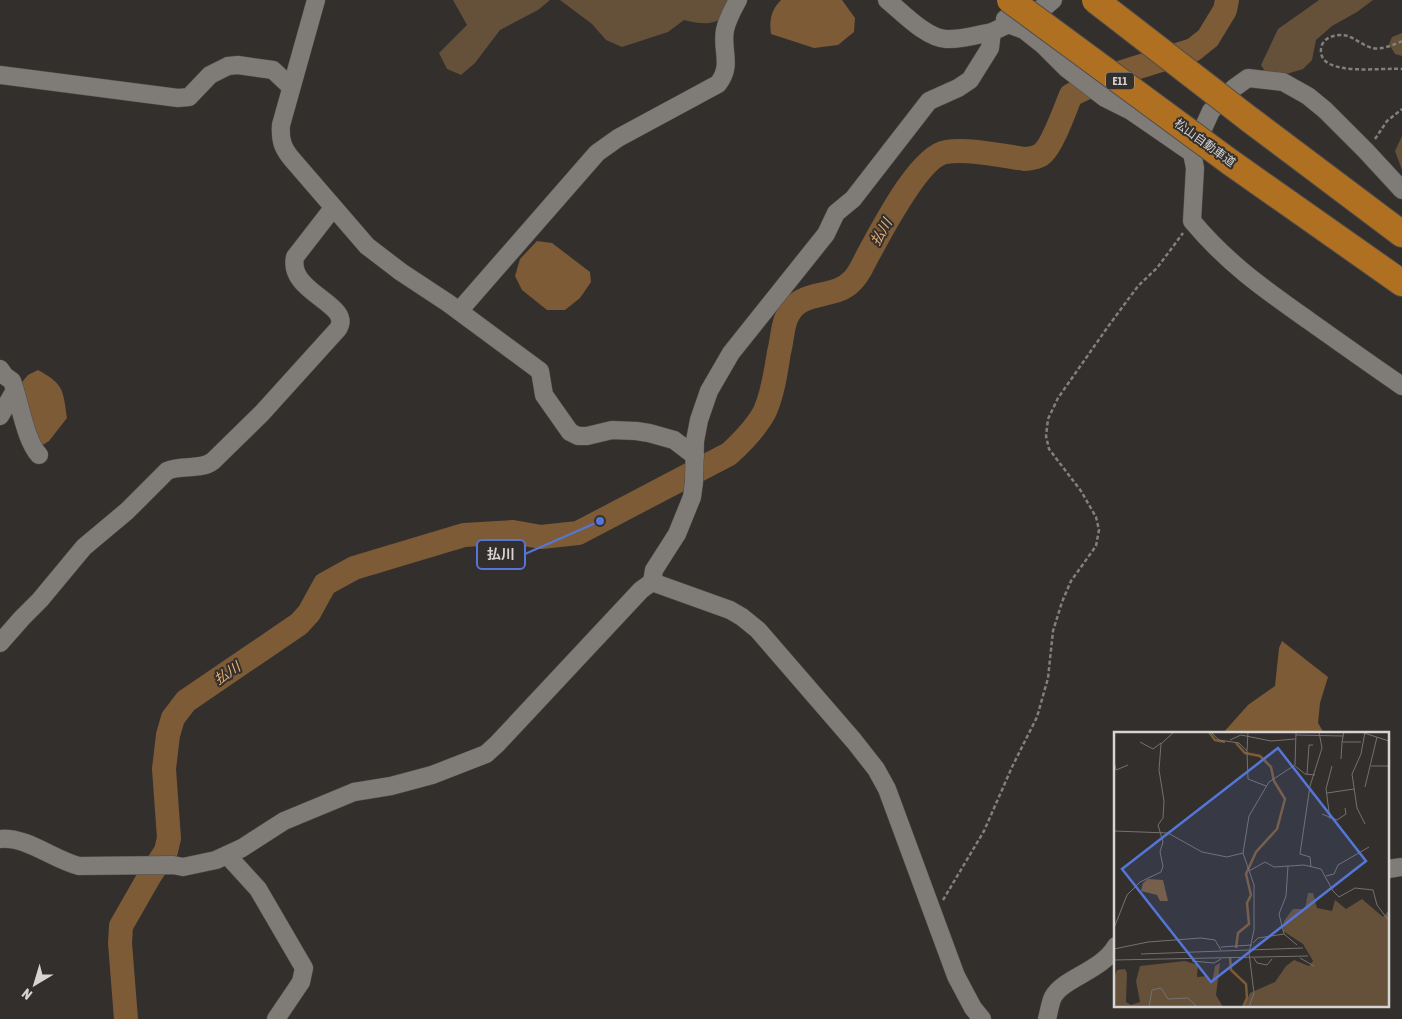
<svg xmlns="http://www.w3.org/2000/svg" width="1402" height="1019" font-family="'Asap Condensed','Noto Sans JP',sans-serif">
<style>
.green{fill:#65503a}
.water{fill:#7d5b36}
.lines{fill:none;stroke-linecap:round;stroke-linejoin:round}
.river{stroke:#7d5b36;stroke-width:24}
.minor-casing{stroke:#4f4c49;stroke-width:19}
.highway-casing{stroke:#4f4c49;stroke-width:28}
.path{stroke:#82807d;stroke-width:2.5;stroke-dasharray:4 2.5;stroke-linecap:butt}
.minor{stroke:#7f7b77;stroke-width:18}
.highway{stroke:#af7022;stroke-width:26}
.highway-bridge-casing{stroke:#4f4c49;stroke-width:28;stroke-linecap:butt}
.highway-bridge{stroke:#af7022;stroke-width:26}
.labels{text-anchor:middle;stroke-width:4;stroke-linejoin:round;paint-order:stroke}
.shield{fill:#322f2c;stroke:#a6a3a1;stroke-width:1}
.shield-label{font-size:11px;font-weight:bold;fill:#d7d5d3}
.street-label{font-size:12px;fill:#d7d5d3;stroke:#322f2c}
.water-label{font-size:14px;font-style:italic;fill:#eab278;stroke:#322f2c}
.inset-river{fill:none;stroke:#7d5b36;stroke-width:2.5}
.inset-road{fill:none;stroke:#74716f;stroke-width:1}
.view{fill:#5576d6;fill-opacity:0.15;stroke:#5576d6;stroke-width:2.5}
.inset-edge{fill:none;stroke:#d7d5d3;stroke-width:2.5}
.leader{fill:none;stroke:#5576d6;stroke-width:2}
.callout-dot{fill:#5576d6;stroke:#322f2c;stroke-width:2}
.callout{fill:#322f2c;stroke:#5576d6;stroke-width:2}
.callout-label{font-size:14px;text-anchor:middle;font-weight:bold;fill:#d7d5d3}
</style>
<rect width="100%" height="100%" fill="#322f2c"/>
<g class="green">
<path d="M453,0H550L538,10L500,30L475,63L461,75L447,69L439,53L467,25Z"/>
<path d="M560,0H744C720,21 716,28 684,20L668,32L622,47L606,40L592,24Z"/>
<path d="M1319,0H1373L1357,12L1332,26L1316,40L1312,60L1303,69L1280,76L1266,73L1261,65L1278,29Z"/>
<path d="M1402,33V56L1395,54L1389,44L1392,37Z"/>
<path d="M1402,136V170L1395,151Z"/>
</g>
<g class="water">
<path d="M781,0H842L855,18L854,32L838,45L814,48L771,34C769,20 771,10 781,0Z"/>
<path d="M537,241L552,243L590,272L591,282L580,298L565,310H547L522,290L515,276L520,259Z"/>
<path d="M38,370C64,384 63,390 67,418L49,441L41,446L37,440L22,382L28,375Z"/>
<path d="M1282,641L1328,677L1320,703L1318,723L1324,733H1223L1248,705L1275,686L1279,648Z"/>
</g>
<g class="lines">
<path class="river" d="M126,1019L120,943L121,926L149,877L166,851L169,838L164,769L168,735L173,718L186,701L299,624L309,613L325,584L354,568L464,535L513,532L541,537L578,533L729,454C742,442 757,427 765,411C773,393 776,371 779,352C782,342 782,329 786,319C798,287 834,301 852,281C859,275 863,264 868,255C881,232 919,156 946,152C968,148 1002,156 1025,159C1031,158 1038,158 1043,153C1053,144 1065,109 1071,95L1116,74L1193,50L1208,38L1225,10L1227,0"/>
<defs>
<g id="minor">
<path d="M316,0L281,125C280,139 282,147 291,158L367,246L401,272L448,303L540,371L544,395L570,432L578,436H587L612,430L636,431L649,433L674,440L695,456"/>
<path d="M887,0C902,12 926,38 946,39C961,40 977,35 992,32"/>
<path d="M1005,19L1008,24L1024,30L1043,45L1066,68L1105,98L1131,111L1192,153"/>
<path d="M0,75L178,98L189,97L210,75L228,66L238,65L273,70L291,87"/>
<path d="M1402,190L1366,151L1325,110L1308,96L1283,82L1248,78L1234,88L1211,111L1192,153L1195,168L1192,221C1227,263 1264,289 1308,320C1339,342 1370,364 1402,386"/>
<path d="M459,311L597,153L618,138L718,84C733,65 721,50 725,30C727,20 733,9 738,0"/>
<path d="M0,369L5,376L12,381C20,402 25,440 39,455"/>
<path d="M0,416L14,392"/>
<path d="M652,582L654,570L677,534L692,497L694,482L695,441L699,420L709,391L731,353L826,234L836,213L853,199L929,101L958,88L970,80L990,48L992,32L1046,6L1053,0"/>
<path d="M0,643L22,618L40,600L84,547L127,511L167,471C182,464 200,471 213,461L262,413L338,329C354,304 287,293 295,257L333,208"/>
<path d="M0,839C26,836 54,860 79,866L173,865L183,867L216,860L242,848L284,821L354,792L391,786L432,775L486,754L497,744L641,590L652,582L730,610L742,617L758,630L854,741L876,769L887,789L956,976L973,1008L982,1019"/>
<path d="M227,855L258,889L304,968L301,982L276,1019"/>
<path d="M1388,869L1402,867"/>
<path d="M1047,1019C1049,1012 1050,1003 1053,997C1063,978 1102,971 1116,946"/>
</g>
<g id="highway">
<path d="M1249,119L1402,234"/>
<path d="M1230,162L1402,283"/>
</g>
</defs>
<use href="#minor" class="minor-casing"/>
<use href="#highway" class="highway-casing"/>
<g class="path">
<path d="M1402,41C1394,45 1381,50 1372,48C1364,46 1356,39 1348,36C1337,33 1322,37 1321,49C1318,78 1384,67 1402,69"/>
<path d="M1375,139L1387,121L1402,109"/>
<path d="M943,900L984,831L1012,767L1037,717L1048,678L1053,631L1062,602L1071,581L1096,546L1099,530L1096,517L1081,491L1049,449L1046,436L1048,419L1058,398L1107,328L1138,286L1157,268L1183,233"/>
</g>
<use href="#minor" class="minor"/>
<use href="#highway" class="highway"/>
<defs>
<g id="highway-bridge">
<path d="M1010,0L1230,162"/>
<path d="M1095,0L1249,119"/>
</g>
</defs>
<use href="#highway-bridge" class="highway-bridge-casing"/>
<use href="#highway-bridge" class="highway-bridge"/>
</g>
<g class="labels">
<rect class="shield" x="1106" y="72.5" width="28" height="17" rx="4"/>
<g class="shield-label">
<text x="1120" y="85">E11</text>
</g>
<g class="street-label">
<text transform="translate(1205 143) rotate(36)" y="4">松山自動車道</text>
</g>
<g class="water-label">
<text transform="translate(881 232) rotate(-60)" y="5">払川</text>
<text transform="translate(227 673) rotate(-34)" y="5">払川</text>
</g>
</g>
<g transform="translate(1114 732)">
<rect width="275" height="275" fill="#322f2c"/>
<path d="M194,161H199L203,176L218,179L221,168L232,177L248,167L269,185L275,178V275H130L136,261L161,250L172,234L180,228L195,234L199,229L189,212L169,199L170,189L179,177H191ZM71,229L84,233L83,245L93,244L98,250L101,234L106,231L102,263L109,275H0V246L3,238L11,237L13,241L12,270L17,273L26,270L22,249L26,234Z" fill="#65503a"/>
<path d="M34,147L49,148L54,169H46L43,163L27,159L29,151Z" fill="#7d5b36"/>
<path class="inset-river" d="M95,0L101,8L111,10M122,11L131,21L146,24L157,35L160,49L171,67L163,97L142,120L132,142L137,163L133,171L135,192L124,201L122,216M116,225L117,238L132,252L133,266L129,275"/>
<path class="inset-road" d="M97,0L105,8L125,11L133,19L134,47L152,54M230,0L228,10H247M250,1L275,9M182,3L229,4M116,8L127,3L157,9L181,7M26,10L39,17L47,11M133,19L134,0M227,27L228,10M0,30L2,38L14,33M181,34L191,42L201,43M257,34H275M193,42L195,13H199M251,55L263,5M213,61L240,57M208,82L223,88L232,82L231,76M216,87L212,57L218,34M251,92L243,76L238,42L247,22L251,0M0,99L54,101L88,120L113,125L129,121L135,84L155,50L181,33L182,0M129,121L140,153V198L135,221L140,261L135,275M197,135L196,125L186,122L196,54L208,16L205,0M135,139L151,130L160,135L190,133L207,137L219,159L225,165L241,156L259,158L263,173L275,189M212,144L220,142L224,133L255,115M0,196L13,163L26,150L47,140L49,134L46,120L49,110L44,93L49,86L50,69L45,38L47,12L60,0M170,202L165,182L172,164L174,134M139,211L144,206L170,202L183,213M107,215L138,213M0,217L34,210L87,206L101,208L107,218M27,222L189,216M140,226L143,231L153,233L158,227M186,226L200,234M0,228L194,224M78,229L100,231L107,227M35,275L38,258L47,256L54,267L74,266L83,275"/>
<path class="view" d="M164,16L252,129L97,250L8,137Z"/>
<rect width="275" height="275" class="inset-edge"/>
</g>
<path class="leader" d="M600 521L525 554"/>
<circle class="callout-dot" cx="600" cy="521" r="5"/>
<rect class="callout" x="477" y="540" width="48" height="29" rx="5"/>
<g class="callout-label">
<text x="501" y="559">払川</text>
</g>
<g transform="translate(35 984) rotate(218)" stroke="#322f2c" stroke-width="4" paint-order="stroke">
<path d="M0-4L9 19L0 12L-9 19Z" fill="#d7d5d3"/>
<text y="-8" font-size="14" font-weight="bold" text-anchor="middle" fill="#d7d5d3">N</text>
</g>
</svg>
